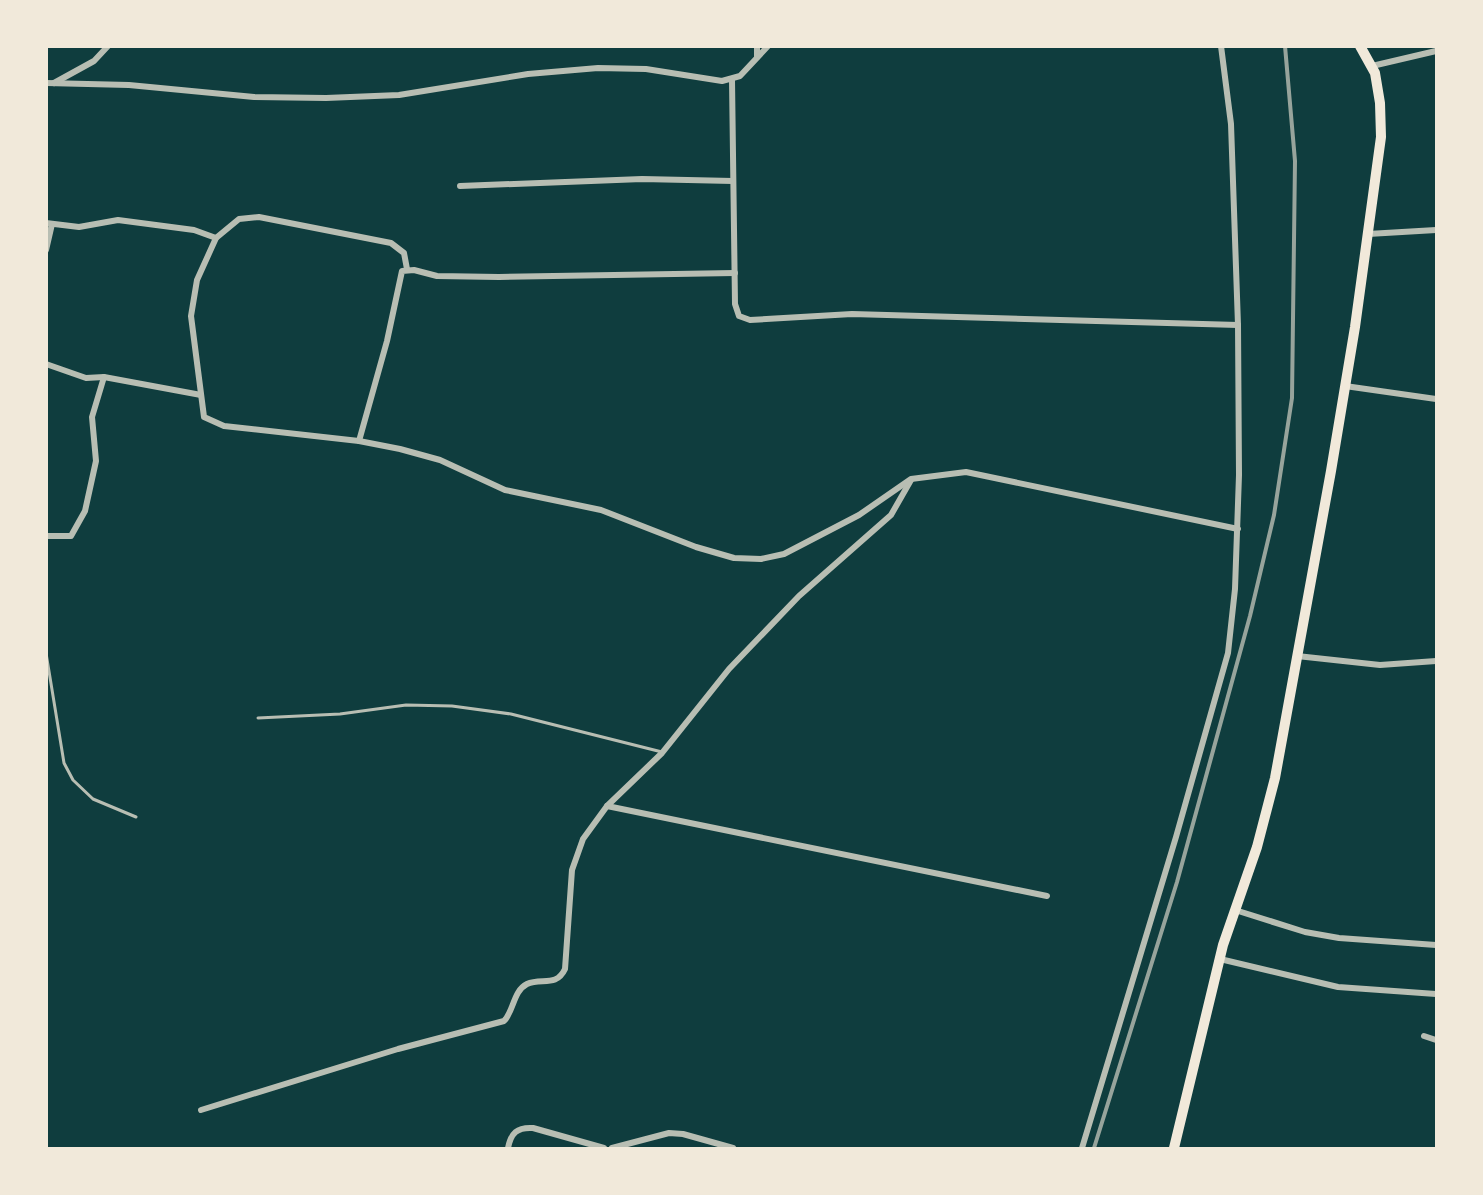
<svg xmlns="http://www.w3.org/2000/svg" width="1483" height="1195" font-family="'Varela Round',sans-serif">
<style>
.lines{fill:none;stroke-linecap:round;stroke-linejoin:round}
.service{stroke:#b8beb3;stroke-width:3}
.minor{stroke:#b8beb3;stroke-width:6}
.primary{stroke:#f1e9da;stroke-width:10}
.rail{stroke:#97a49c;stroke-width:4}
</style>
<rect width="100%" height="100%" fill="#0f3d3e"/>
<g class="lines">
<g class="service">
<path d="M46,653L64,763L73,780L93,799L136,817"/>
<path d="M258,718L340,714L406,705L452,706L511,714L662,752"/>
</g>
<g class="minor">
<path d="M757,46V57"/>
<path d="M1372,66L1436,51"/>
<path d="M732,80L735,304L739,316L750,320L852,314L1238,325"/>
<path d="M46,83L129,85L254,97L326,98L399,95L528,74L598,68L646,69L722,81L740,76L768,46"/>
<path d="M54,83L94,61L108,46"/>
<path d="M460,186L642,179L733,181"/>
<path d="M46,223L79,227L118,220L194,230L216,238"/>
<path d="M1368,234L1436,230"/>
<path d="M46,250L52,224"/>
<path d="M407,269L404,253L391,243L259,217L239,219L216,238L197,280L191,316L204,417L224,426L359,441L400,449L440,460L505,490L601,510L696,547L734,558L761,559L784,554L859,515L911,479L966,472L1238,529"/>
<path d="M46,364L86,378L104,377L201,395"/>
<path d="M1345,386L1436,399"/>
<path d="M359,441L387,341L402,271L414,270L437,276L499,277L735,273"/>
<path d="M46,536H71L85,511L96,461L92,417L104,377"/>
<path d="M1297,656L1380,665L1436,661"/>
<path d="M607,806L1047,896"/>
<path d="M1235,910L1305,932L1339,938L1436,945"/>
<path d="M1220,959L1338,987L1436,994"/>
<path d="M1424,1036L1436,1040"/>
<path d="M201,1110L398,1049L504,1021C514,1011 513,991 527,984C541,977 556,988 565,969L572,870L583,839L607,806L662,753L729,669L799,596L891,515L911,480"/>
<path d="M508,1148C511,1133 517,1127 533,1128L604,1148"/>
<path d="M612,1148L669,1133L683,1134L733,1148"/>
<path d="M1082,1148L1176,837L1228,653L1235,589L1239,475L1238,325L1231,124L1221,46"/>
</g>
<path class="primary" d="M1174,1148L1223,945L1257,847L1275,778L1331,471L1355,327L1381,137L1380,103L1375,73L1360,46"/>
<path class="rail" d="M1094,1148L1177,882L1250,616L1274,515L1292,398L1295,161L1285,46"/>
</g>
<rect width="1483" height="1195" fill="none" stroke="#f1e9da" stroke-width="96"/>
</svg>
